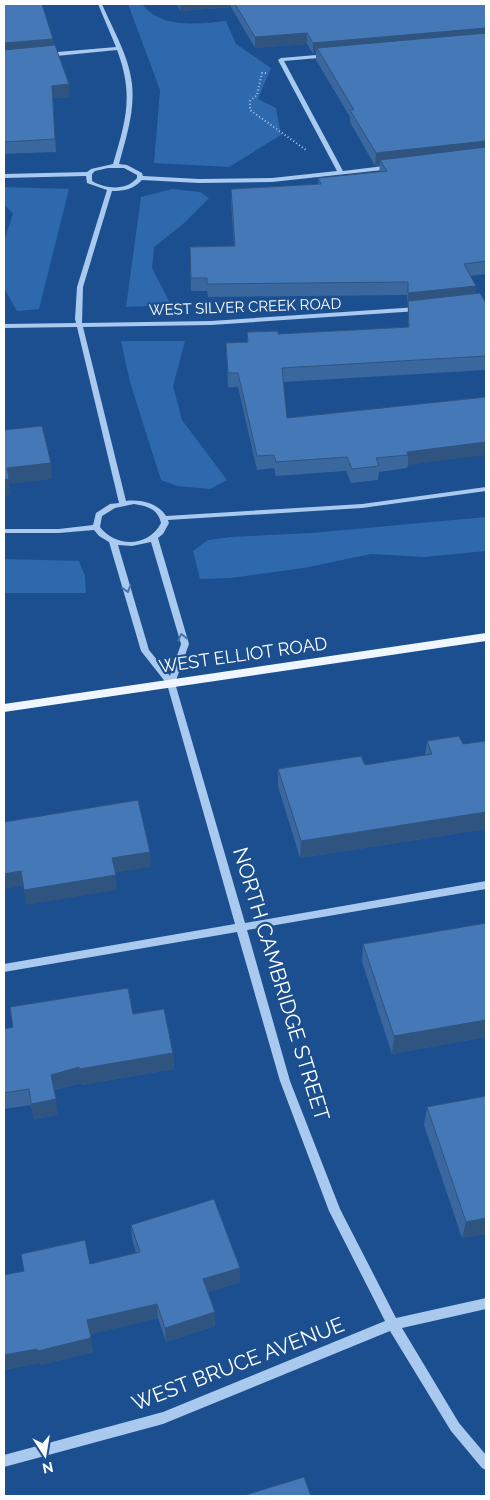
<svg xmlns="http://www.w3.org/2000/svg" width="490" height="1500" font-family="Raleway,sans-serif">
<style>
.green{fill:#2e69ad}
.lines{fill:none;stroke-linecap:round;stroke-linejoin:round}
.path{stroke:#a9c9ee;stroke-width:2;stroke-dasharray:1 2.5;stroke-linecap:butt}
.minor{fill:#a9c9ee;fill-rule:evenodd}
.major{fill:#f0f6ff;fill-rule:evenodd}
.wall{fill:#3a679d}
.shaded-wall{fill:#305480}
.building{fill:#4478b7;stroke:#305480}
.oneway{stroke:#4674ac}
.labels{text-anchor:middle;stroke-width:4.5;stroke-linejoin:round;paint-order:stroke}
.far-street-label{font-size:15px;fill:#fff;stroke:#1b4f8f}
.street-label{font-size:18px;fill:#fff;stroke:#1b4f8f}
.near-street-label{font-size:21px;fill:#fff;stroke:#1b4f8f}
</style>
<rect width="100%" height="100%" fill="#1b4f8f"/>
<g class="green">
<path d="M128,4H142C160,29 200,24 226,21L236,44L271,68L258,99L276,108L281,135L229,167L154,163L160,90Z"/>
<path d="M4,187L69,189L39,309L17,311L4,288V241L13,214L4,204Z"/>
<path d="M172,189L200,192L209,198L183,224L154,247L152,268L171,305L126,307L141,197Z"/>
<path d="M121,341H185L173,386L182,420L227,480L210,489L177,486L161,480L130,382Z"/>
<path d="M486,517V551L424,557L371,554L304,568L231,578L200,579L193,551L208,540L231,537L311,533Z"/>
<path d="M4,559L79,561L85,576L86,593H4Z"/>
</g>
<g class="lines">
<path class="path" d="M266,73H262L257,95L250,101V110L306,150"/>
<path class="minor" d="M98,4H102C113,30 129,56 132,84C135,111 126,138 119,164L127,165L142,173L143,176L199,179L272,178L337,171L278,60L281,58L328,54L331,56L330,57L284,61L343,171L392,165L395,167L392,169L272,182L199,183L142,180C134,189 124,191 112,191L83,287L82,323L211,321L418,307L421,309L418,311L211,325L83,327L126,501C140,499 158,503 166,516L362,504L486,487V491L362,508L168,520L169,523L163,534L158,538L189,644L175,683L245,923L486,881V889L247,930L290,1081L340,1209L396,1318L486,1298V1309L402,1328L459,1423L486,1455V1470L482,1468L451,1431L390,1331L163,1424L4,1467V1455L163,1412L385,1321L329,1211L280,1081L237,932L4,972V964L235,924L167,684L141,651L109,542L99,536L94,530L59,533H4V529H59L93,525L96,513L110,504L119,503L77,327L4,328V324L76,323L75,319L77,287L107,190L87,183L86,176L4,178V174L87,172L91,169L113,164C126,120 134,95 117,50L46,57L43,55L46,53L116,47ZM108,168H124L137,175V178C126,191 106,189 92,181V174L95,171ZM134,504C147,506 158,509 161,523C149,547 116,548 100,527L102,516L115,508ZM151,542L181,644L170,676L149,650L118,545L132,546Z"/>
<path class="major" d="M486,633V641L4,712V704Z"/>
</g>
<g class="wall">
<path d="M4,4L53,39L54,45L70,97L53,98L56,152L4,154Z"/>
<path d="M177,4H486V274L470,276L476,286L475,293L486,303V370L283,382L287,418L486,397L408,465L407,468L379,472L378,480L351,483L346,471L276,476L274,468L257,470L238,387H228L226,343L247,342V332L278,334L408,327V306H407V295L208,297L207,291H191L190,247L234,246L231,202V189L318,184V178L379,172L380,165L375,166L350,122V117L316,60V54H313L307,44L255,48L231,7L180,11Z"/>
<path d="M427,741L463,744L486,741V829L300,858L278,786V769L365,765L425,755Z"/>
<path d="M363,944L486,1037L392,1054L362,962Z"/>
<path d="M133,1014L173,1053L174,1069L81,1085V1083L54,1090L58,1115L34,1119L31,1105L4,1109V1029Z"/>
<path d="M486,1096V1234L462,1238L424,1125L427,1107Z"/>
<path d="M131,1225L240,1268V1282L208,1292L215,1312V1326L166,1342L158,1318L90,1334L93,1352L40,1365V1363L4,1370V1275L90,1264L136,1253L132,1239Z"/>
</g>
<g class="shaded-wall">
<path d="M180,4H231V7L180,11Z"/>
<path d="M486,28V39L317,48L316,54H313V43Z"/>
<path d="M307,33V44L255,48V37Z"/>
<path d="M53,39L54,51L4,55V43Z"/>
<path d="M69,84L70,97L53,98L56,152L52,86Z"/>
<path d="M486,141V149L380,160V165L375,166L376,153Z"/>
<path d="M476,286L474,298L408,301V306H407L408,293Z"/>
<path d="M4,380L6,396H4Z"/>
<path d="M486,442V455L408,465V455L407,452Z"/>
<path d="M51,463L52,479L9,484L11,495L4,496V480L7,468Z"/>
<path d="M486,812V829L300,858L301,841Z"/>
<path d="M150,852L151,867L114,873L112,858Z"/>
<path d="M21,871L23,886L4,889V874Z"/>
<path d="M116,875L117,890L26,905L24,890Z"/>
<path d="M486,1018V1037L392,1054L394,1036Z"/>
<path d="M173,1053L174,1069L81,1085L79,1069Z"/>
<path d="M79,1067L81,1083L53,1090L51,1075Z"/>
<path d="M56,1099L58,1115L34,1119L31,1104Z"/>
<path d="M486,1218V1234L462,1238L466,1222Z"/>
<path d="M240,1268V1282L204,1293L203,1279Z"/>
<path d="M157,1304L158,1318L89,1335L87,1320Z"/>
<path d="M215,1312V1326L166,1342L165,1328Z"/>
<path d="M91,1338L93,1352L40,1365V1363L4,1370V1355Z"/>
</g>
<g class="building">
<path d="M4,4H42L53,39L4,43Z"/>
<path d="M235,4H486V28L313,43L307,33L255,37Z"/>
<path d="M486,33V141L376,153L350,110H354L317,48Z"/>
<path d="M55,45L69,84L52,86L55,139L4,142V50Z"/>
<path d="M486,147V261L464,264L476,286L408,293V282L207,284V278H191L190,247L235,246L231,189L321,184L318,178L387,171L380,160Z"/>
<path d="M480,293L486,303V356L282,368L287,418L486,397V442L407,452L408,455L376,458L379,466L352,469L347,457L276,462L274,455L257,456L238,373H228L226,343L248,342L247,332L278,331V334L409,327L408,301Z"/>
<path d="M42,426L51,463L7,468L9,479L4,480V430Z"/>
<path d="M459,736L463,744L486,741V812L301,841L278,769L361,756L365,765L432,754L427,741Z"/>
<path d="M138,800L150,852L112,858L116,875L24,890L21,871L4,874V822Z"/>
<path d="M486,923V1020L394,1036L363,944Z"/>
<path d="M128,988L133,1014L164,1009L173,1053L79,1069V1067L51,1075L56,1099L31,1104L29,1089L4,1093V1029L13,1027L10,1007Z"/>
<path d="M486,1096V1218L466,1222L427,1107Z"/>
<path d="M214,1199L240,1268L203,1279L215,1312L165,1328L157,1304L87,1320L91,1338L38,1351L37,1349L4,1355V1275L24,1271L21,1254L85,1240L90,1264L140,1252L131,1225Z"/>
<path d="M304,1477L311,1496H242Z"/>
</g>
<defs><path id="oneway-chevron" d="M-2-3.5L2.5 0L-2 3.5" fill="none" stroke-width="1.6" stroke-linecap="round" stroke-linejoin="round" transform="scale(1.25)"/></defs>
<g class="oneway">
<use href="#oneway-chevron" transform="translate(127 589) rotate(74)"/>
<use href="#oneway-chevron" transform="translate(182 637) rotate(-104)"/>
</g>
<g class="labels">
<g class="far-street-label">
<text transform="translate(245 307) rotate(-2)" y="5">WEST SILVER CREEK ROAD</text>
</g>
<g class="street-label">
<text transform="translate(243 655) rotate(-8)" y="6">WEST ELLIOT ROAD</text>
</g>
<g class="near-street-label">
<text transform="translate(281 984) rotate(73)" y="7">NORTH CAMBRIDGE STREET</text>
<text transform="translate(238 1364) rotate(-21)" y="7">WEST BRUCE AVENUE</text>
</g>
</g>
<rect width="490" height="1500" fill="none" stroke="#ffffff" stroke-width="10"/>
<g transform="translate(45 1455) rotate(168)" stroke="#1b4f8f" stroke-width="4" paint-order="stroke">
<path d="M0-4L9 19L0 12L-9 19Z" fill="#ffffff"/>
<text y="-8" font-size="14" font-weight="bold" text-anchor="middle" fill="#ffffff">N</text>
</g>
</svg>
